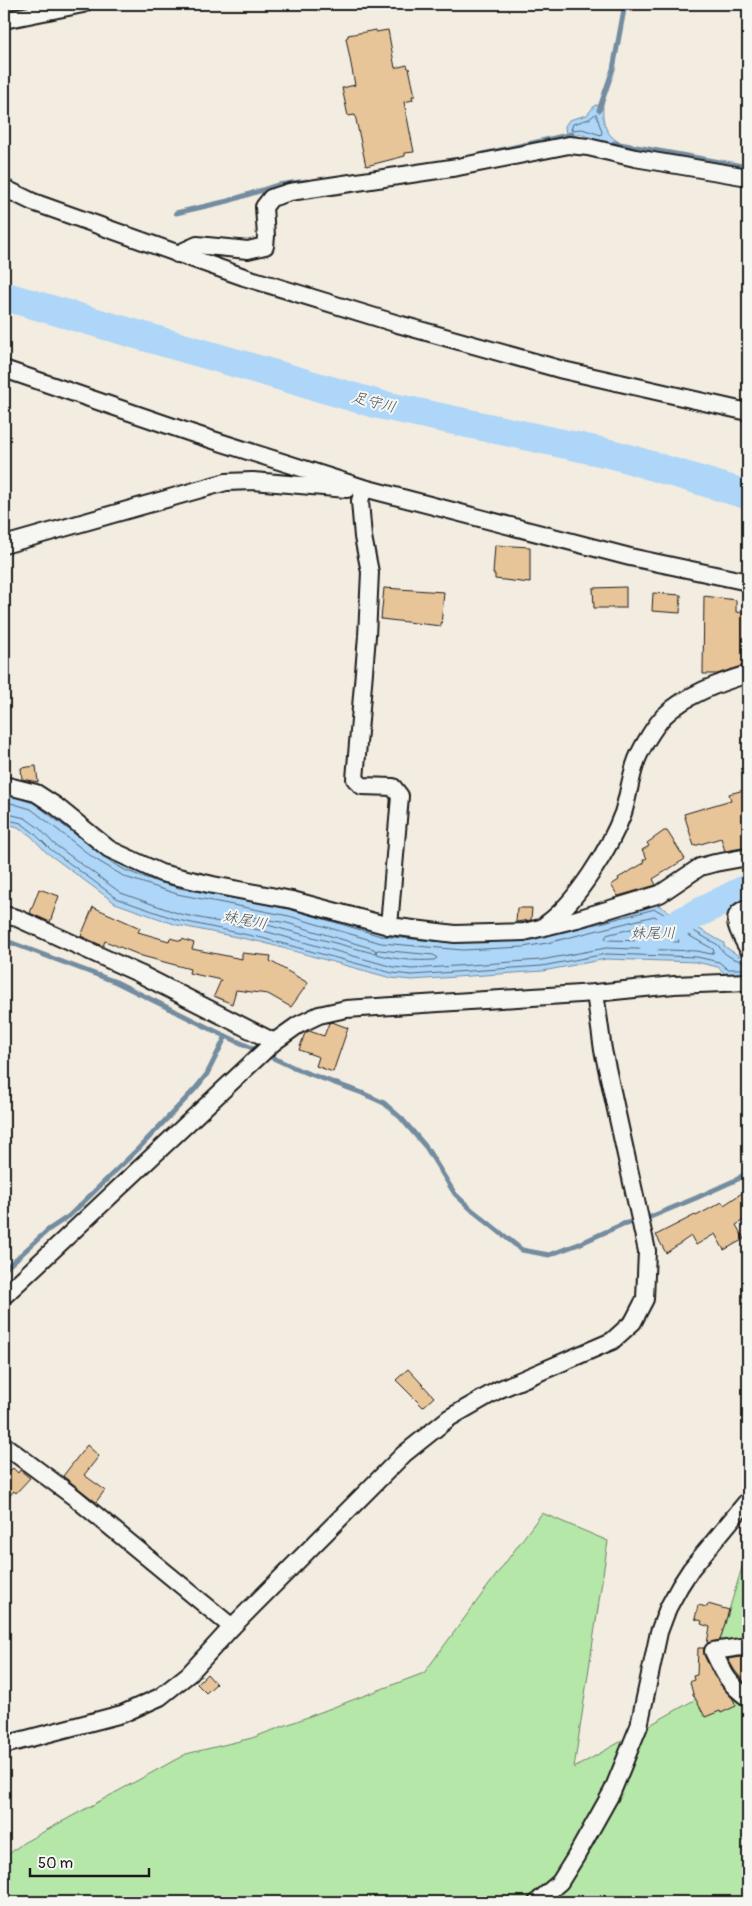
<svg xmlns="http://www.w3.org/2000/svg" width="752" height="1906" font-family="Pangolin,'Klee One',sans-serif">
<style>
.green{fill:#b5e7a8;stroke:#688262}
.water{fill:#add6f8;stroke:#738ca0}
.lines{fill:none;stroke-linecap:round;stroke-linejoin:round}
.shore{stroke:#566674;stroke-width:1}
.stream{stroke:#738ca0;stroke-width:5}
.river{stroke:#add6f8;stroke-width:29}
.building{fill:#e8c599;stroke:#1c1c1c}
.street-casing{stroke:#1c1c1c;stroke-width:20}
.street{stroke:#f6f6f2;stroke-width:16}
.labels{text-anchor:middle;stroke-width:4;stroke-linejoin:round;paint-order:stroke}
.water-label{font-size:15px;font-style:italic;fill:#48545e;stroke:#f6f6f2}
</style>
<rect width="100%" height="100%" fill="#f3ece0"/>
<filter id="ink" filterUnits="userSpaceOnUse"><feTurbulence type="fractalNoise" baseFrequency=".02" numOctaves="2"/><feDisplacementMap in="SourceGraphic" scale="10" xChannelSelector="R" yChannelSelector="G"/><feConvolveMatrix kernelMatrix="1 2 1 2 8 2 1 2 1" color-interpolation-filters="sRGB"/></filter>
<g filter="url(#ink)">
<path class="green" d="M542,1513L608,1541L574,1768L703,1695L744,1561L748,1558V1902H449L442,1896L430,1902H4V1858L23,1843L186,1754L252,1738L424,1673Z"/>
<g class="water">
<path d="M595,105L603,106C602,121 605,134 619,142L618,148L581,134L566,138L565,126L569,120L587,115Z"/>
<path d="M4,789L36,799L102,849L443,937L656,904L724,943V946L739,956L748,957V974H725L718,967L696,962L606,959L543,971L412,980L391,978L261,942L177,925L115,903L46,852L31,836L18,827L4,823Z"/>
</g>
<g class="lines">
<g class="shore">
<path d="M596,114L602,132L601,135L582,129L571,130L573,124L589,119Z"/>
<path d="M24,800L34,803L114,864L127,871L155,881"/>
<path d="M4,801L31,809L95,859L125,877L177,894L289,916L381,943L463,950L523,947L547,943L654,916L713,949L714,952L711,954L697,951L606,948L541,960L412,969L393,967L264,931L180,914L121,893L54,844L39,828L25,818L4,813"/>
<path d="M4,819L21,823L34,833L50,849L118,899L178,920L262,938L392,973L412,975L542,966L606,954L697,957L719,962L727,969H748"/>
<path d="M163,883L179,888L290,909L381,936L445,942"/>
<path d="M252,917L287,923L374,949L376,952L373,953L252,921L251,919Z"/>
<path d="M653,924L678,938L679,942L608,940L605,938L607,935Z"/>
<path d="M580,928L655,909L718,945C724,956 736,961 748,962"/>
<path d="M379,950L434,955L437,958L434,960C414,961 397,960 377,954L376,951Z"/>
</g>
<g class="stream">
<path d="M599,110L613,69L625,4"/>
<path d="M614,143L748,167"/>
<path d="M483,154L572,134"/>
<path d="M176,213L228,201L278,185L307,181"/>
<path d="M4,940L116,982L215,1031L299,1070L362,1093L384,1103L401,1118L426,1147L455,1194L472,1210L522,1250L549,1255L579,1244L623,1224L648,1218L696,1198L738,1179L748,1171"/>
<path d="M4,1270L48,1230L69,1216L139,1148L196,1088L207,1074L226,1036"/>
</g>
<g class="river">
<path d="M4,296L377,404L616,455L748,495"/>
<path d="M649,938L748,888"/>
</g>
</g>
<g class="building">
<path d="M376,30V32L388,30L395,68L407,65L408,68H409L415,96H412L413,100L404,102L414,152L405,153V156L366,166L355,115L348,116L342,88L355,85L346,38L348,37V35Z"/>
<path d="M495,545L530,547V583L495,579V574H493Z"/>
<path d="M626,587V608H594L593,588Z"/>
<path d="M384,588L444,592L441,626L381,619Z"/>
<path d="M653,593L681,595L680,613L652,611Z"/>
<path d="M704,596L736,600V612L748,613V663H743L744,665L717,674H703Z"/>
<path d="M36,766L38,782L22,779L21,768Z"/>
<path d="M748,789V847L725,851L721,838L694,846L684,814L731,800L729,794Z"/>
<path d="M664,831H667L685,859L653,879L656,885L618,896L611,885L619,880L618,878L644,863L643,860L647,858L642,850L649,846L647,843Z"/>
<path d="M39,889L59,896L50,922L30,913Z"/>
<path d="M93,907L140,928L138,932L169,941L170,938L181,941L182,939L194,943L192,949L242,959V953L271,956L270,961L308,983L291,1007L268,994L236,990L232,1004L214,996L221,980L189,973L190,969L142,956L105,941L103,946L81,936Z"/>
<path d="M517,908H532L531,920L516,922Z"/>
<path d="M332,1022L348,1028L333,1072L316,1066L319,1057L299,1050L305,1033L309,1031L324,1036L329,1023Z"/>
<path d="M748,1189V1217L736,1225L744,1239L724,1250L715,1234L696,1245L691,1236L666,1253L656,1235L695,1215L696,1216L722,1202L724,1205Z"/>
<path d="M408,1369L434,1397L423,1407L396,1380Z"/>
<path d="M87,1445L99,1456L84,1475L105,1490L96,1502L63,1476Z"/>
<path d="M13,1468L18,1473L20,1470L30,1478L16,1493L14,1491L4,1502V1477Z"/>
<path d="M708,1604L729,1610L720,1640L707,1643L710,1627L701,1624L702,1621L695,1619L698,1605L707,1607Z"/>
<path d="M698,1648H704V1655L714,1676L733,1699L736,1706L721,1713L720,1711L705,1717L693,1694L690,1682L694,1680L693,1676L697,1675Z"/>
<path d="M748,1656V1683L746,1684L735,1671L728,1659Z"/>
<path d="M207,1674L216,1684L206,1693L197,1684Z"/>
</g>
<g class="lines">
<defs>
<g id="street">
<path d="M4,20L83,4"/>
<path d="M4,188L33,202L244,277L398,324L563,370L748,412"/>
<path d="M177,254L197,245L248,250L265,246L266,236L264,207L271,198L290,192L458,167L569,145L588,147L635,158L748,177"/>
<path d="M4,369L191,433L364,488L630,557L748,582"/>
<path d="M364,488L360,501L363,537L370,572L367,636L355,779L362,786L393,787L400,796L389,926"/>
<path d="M4,545L226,482L253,481L347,489"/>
<path d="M4,785L36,793L56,806L109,849L161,873L213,885L292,900L389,926L455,934L524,932L577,919L660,894L700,867L715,863L748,857"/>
<path d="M748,908C725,914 741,935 748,949"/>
<path d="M4,915L17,918L140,974L274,1042"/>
<path d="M546,924C576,903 610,848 623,813C628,797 630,781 635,765C639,751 654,727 664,716C687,694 719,683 748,674"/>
<path d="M4,1296L274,1042L298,1025L319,1015L346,1009L595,993L674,985L748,982"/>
<path d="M4,1445L74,1497L232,1627"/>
<path d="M748,1646L713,1651C723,1672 728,1684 748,1698"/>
<path d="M4,1745L122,1714L160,1697L189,1674L232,1627L404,1454L449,1418L498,1390L612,1341L633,1322L645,1299L647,1251L603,1050L595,993"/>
<path d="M537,1902L560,1882L575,1858L612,1792L639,1726L659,1632L668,1608L680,1586L691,1569L748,1500"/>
</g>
</defs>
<use href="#street" class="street-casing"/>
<use href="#street" class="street"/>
</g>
</g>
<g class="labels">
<g class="water-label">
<text transform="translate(374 402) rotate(14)" y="5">足守川</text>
<text transform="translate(245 920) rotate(11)" y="5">妹尾川</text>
<text x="653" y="938">妹尾川</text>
</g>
</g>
<rect width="752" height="1906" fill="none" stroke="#f6f6f2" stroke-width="20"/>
<rect x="10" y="10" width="732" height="1886" fill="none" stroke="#1c1c1c" stroke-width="2" filter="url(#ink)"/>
<path d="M30 1868v8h119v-8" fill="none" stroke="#1c1c1c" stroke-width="2.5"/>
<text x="38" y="1868" font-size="15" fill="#1c1c1c" stroke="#f6f6f2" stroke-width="4" paint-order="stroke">50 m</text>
</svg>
